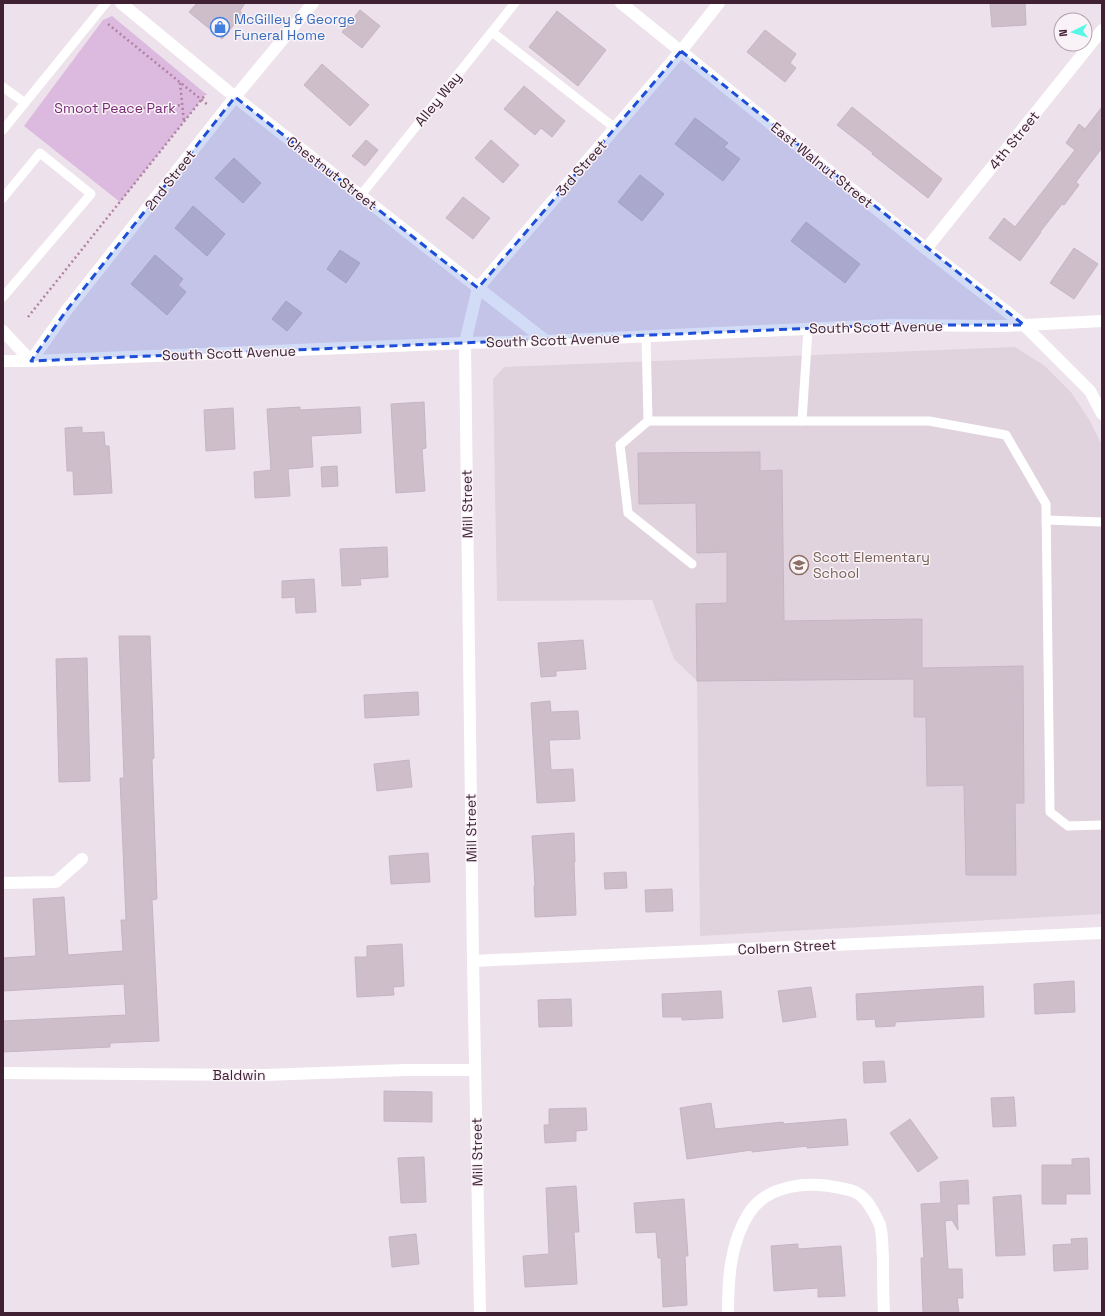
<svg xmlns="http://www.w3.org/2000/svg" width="1105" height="1316" font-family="'Space Grotesk',sans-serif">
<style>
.built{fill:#e1d3de}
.green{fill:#dcbadf}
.building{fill:#cebeca;stroke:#c7b4c2}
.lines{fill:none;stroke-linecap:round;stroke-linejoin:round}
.path{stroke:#b281a1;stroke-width:2.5;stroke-dasharray:2 3;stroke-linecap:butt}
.lane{stroke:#fff;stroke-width:9}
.street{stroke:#fff;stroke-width:12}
.marked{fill:#1d4ed8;fill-opacity:0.2;stroke:#1d4ed8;stroke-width:3;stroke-dasharray:8 5;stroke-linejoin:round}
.labels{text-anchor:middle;stroke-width:3;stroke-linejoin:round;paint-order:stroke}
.shop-label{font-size:14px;fill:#366cbe;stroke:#f9f3f8;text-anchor:start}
.street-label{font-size:14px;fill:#3f2133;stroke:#f9f3f8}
.park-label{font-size:14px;fill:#772a74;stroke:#f9f3f8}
.education-label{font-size:14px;fill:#785e54;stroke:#f9f3f8;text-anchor:start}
</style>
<rect width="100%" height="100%" fill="#ede2eb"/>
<path class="built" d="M1015,347L1045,366L1071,392L1090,421L1102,445V914L700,936L697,681L674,659L652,600L497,601L493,379L504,367Z"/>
<path class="green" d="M112,16L206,94L120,202L24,126L103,20Z"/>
<g class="building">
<path d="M197,3H245L240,11L243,14L222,39L189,12Z"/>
<path d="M990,3H1025L1026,25L992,27Z"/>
<path d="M360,10L380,26L362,48L342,32Z"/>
<path d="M557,11L606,50L578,86L529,47Z"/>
<path d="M765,30L796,54L790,63L796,68L785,82L747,52Z"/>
<path d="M322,64L369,105L350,126L304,85Z"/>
<path d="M524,86L565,121L552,137L541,128L535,135L504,109Z"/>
<path d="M852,107L942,179L928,198L872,154L873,153L837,125Z"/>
<path d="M1102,107V148L1076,182L1079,185L1064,205L1062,204L1040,232H1041L1020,261L989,238L1004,218L1015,227L1075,150L1066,143L1079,124L1085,129Z"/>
<path d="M695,118L728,143L724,147L740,159L723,181L675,144Z"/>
<path d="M366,140L378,150L365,166L352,156Z"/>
<path d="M491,140L519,165L503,183L475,158Z"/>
<path d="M234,158L261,183L243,203L215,178Z"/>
<path d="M640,175L664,194L642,221L618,202Z"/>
<path d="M463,197L490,218L473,239L446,218Z"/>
<path d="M193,206L225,234L207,256L175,228Z"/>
<path d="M806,222L860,264L845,283L791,241Z"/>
<path d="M1074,248L1098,264L1074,299L1050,283Z"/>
<path d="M340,250L360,263L346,283L327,269Z"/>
<path d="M155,255L183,279L178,285L186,292L167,315L131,284Z"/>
<path d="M286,301L302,313L287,331L272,319Z"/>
<path d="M424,402L426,448L422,449L425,491L396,493L391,404Z"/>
<path d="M300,407V410L360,407L361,433L311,436L313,467L288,469L290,496L255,498L254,472L271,470L267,409Z"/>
<path d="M233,408L235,449L206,451L204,410Z"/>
<path d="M82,427V433L104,432L105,446H109L112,493L74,495L73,471H67L65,428Z"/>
<path d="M760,452V471L782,470L784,621L922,619V668L1023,666L1024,803H1015L1016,875H966L964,785L927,786L926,717H914V679L697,681L696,604L727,603V552L697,553L696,503L639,504L638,453Z"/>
<path d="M337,466L338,486L322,487L321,467Z"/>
<path d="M387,547L388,577L360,579L361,585L342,586L340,549Z"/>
<path d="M314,579L316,612L296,613L295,597L282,598V581Z"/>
<path d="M119,636H150L154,758L152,759L157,899L152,900L159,1041L110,1043V1047L3,1052V1021L126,1015L124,984L3,991V958L36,956L33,899L64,897L68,955L123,951L121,920H126L120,778H124Z"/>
<path d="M583,640L586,669L556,671V676L541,677L538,643Z"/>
<path d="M87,658L90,781L59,782L56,659Z"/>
<path d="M418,692L419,715L365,718L364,695Z"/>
<path d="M550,701L551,712L578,711L580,739L549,740L551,770L573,769L575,801L537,803L531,703Z"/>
<path d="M409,760L412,787L377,791L374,764Z"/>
<path d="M574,833L575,862H574L576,915L535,917L534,886H535L532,836Z"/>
<path d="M428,853L430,882L391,884L389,856Z"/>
<path d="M626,872L627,888L605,889L604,873Z"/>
<path d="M672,889L673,911L646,912L645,890Z"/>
<path d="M402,944L404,986L393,987L394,995L357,997L355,957H367V946Z"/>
<path d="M1074,981L1075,1012L1035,1014L1034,984Z"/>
<path d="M983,986L984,1017L895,1022V1026L876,1027L875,1019L857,1020L856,994Z"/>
<path d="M811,987L816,1017L783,1022L778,991Z"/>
<path d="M721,991L723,1018L682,1020V1017H663L662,994Z"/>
<path d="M571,999L572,1026L539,1027L538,1000Z"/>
<path d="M884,1061L886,1082L864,1083L863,1062Z"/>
<path d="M384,1091L432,1092V1122L384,1121Z"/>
<path d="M1014,1097L1016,1126L993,1127L991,1098Z"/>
<path d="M711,1103L715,1129L783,1122L784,1124L846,1119L848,1145L807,1148V1146L752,1152V1150L687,1159L680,1108Z"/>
<path d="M586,1108L587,1130L576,1131V1141L545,1143L544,1125H549V1109Z"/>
<path d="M910,1119L938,1158L918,1172L890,1133Z"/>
<path d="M424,1157L426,1202L401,1203L398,1158Z"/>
<path d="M1089,1158L1090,1194H1066V1204H1042V1165H1072V1159Z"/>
<path d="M968,1180L969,1204H957L958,1230L952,1220L945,1221L948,1269H962L963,1298H957L959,1313H923L921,1258H924L921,1204L941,1203L940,1182Z"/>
<path d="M576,1186L579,1232H574L577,1284L525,1287L523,1256L549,1254L546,1188Z"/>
<path d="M1021,1195L1025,1255L996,1256L993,1197Z"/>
<path d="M684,1199L688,1256H685L687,1305L663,1307L661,1258H658L656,1232L636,1233L634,1203Z"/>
<path d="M416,1234L419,1264L392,1267L389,1237Z"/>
<path d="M1087,1238L1088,1269L1054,1271L1053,1245L1072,1244L1071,1239Z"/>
<path d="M798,1244V1249L841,1246L845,1296L818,1297V1288L774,1291L771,1246Z"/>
</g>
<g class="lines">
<g class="path">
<path d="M108,24L208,105"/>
<path d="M180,83L184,122"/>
<path d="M143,108L182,105"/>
<path d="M28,317L206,94"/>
</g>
<g class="lane">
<path d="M492,32L615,128"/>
<path d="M3,87L25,103"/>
<path d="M3,130L106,3"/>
<path d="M361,195L515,3"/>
<path d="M3,198L40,153L91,194L3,297"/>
<path d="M646,336L648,421L620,445L628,513L692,564"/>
<path d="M648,421H929L1006,435L1046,504L1050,812L1068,826L1102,825"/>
<path d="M802,421L808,329"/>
<path d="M1046,520L1102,522"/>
</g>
<g class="street">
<path d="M121,3L235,97L546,341"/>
<path d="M621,3L926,249L1024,325L1090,391L1102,414"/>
<path d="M926,249L1102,30"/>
<path d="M3,331L31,361L66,311L235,97L313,3"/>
<path d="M3,361H31L465,343L546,341L889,325L1004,326L1102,321"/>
<path d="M3,883L56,882L82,859"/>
<path d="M473,961L1102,933"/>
<path d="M3,1073L264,1075L406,1070H475"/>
<path d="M480,1313L473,961L465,343L478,288L681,51L719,3"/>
<path d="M728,1313C728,1279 730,1243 749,1213C768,1184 809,1181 840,1188C846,1189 852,1190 857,1193C868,1199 875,1214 880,1225C883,1236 882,1247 883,1258C883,1276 883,1295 884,1313"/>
</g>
</g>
<path class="marked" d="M681,51L1024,325H889L31,361L66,311L235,97L478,288Z"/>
<defs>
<symbol id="shop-ring" viewBox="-11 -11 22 22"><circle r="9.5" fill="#f9f3f8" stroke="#3f7fe0" stroke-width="1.5"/><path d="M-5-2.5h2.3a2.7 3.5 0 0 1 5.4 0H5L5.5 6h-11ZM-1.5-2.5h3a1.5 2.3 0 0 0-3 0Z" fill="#3f7fe0"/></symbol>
<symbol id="school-ring" viewBox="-11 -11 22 22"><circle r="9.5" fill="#f9f3f8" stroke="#8d6e63" stroke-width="1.5"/><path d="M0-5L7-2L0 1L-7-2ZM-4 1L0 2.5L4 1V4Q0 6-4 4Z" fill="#8d6e63"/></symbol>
</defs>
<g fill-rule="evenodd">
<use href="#shop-ring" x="209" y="16" width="22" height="22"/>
<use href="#school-ring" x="788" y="554" width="22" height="22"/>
</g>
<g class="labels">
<g class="shop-label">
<text x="234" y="24">McGilley &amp; George<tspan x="234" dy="16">Funeral Home</tspan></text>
</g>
<g class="street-label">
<text transform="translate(438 99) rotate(-51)" y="5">Alley Way</text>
<text transform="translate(1014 140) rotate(-51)" y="5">4th Street</text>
<text transform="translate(822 165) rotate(39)" y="5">East Walnut Street</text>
<text transform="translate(581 168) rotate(-49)" y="5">3rd Street</text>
<text transform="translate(332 173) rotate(38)" y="5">Chestnut Street</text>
<text transform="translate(170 180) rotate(-52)" y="5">2nd Street</text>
<text transform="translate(876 327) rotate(-1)" y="5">South Scott Avenue</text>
<text transform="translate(553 340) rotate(-2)" y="5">South Scott Avenue</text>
<text transform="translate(229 353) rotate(-2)" y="5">South Scott Avenue</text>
<text transform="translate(467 504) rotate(-91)" y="5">Mill Street</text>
<text transform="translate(471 828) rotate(-91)" y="5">Mill Street</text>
<text transform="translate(787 947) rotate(-3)" y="5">Colbern Street</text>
<text x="239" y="1080">Baldwin</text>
<text transform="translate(477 1152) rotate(-91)" y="5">Mill Street</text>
</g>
<g class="park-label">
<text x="115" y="113">Smoot Peace Park</text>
</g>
<g class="education-label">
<text x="813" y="562">Scott Elementary<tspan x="813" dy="16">School</tspan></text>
</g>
</g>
<rect width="1105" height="1316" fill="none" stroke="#3f2133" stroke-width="8"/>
<g transform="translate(1073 32) rotate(265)"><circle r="19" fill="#f9f3f8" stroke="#af9fa9"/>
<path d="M0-3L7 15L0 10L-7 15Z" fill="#56f7e6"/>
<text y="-6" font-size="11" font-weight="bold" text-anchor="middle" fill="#3f2133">N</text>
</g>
</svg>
